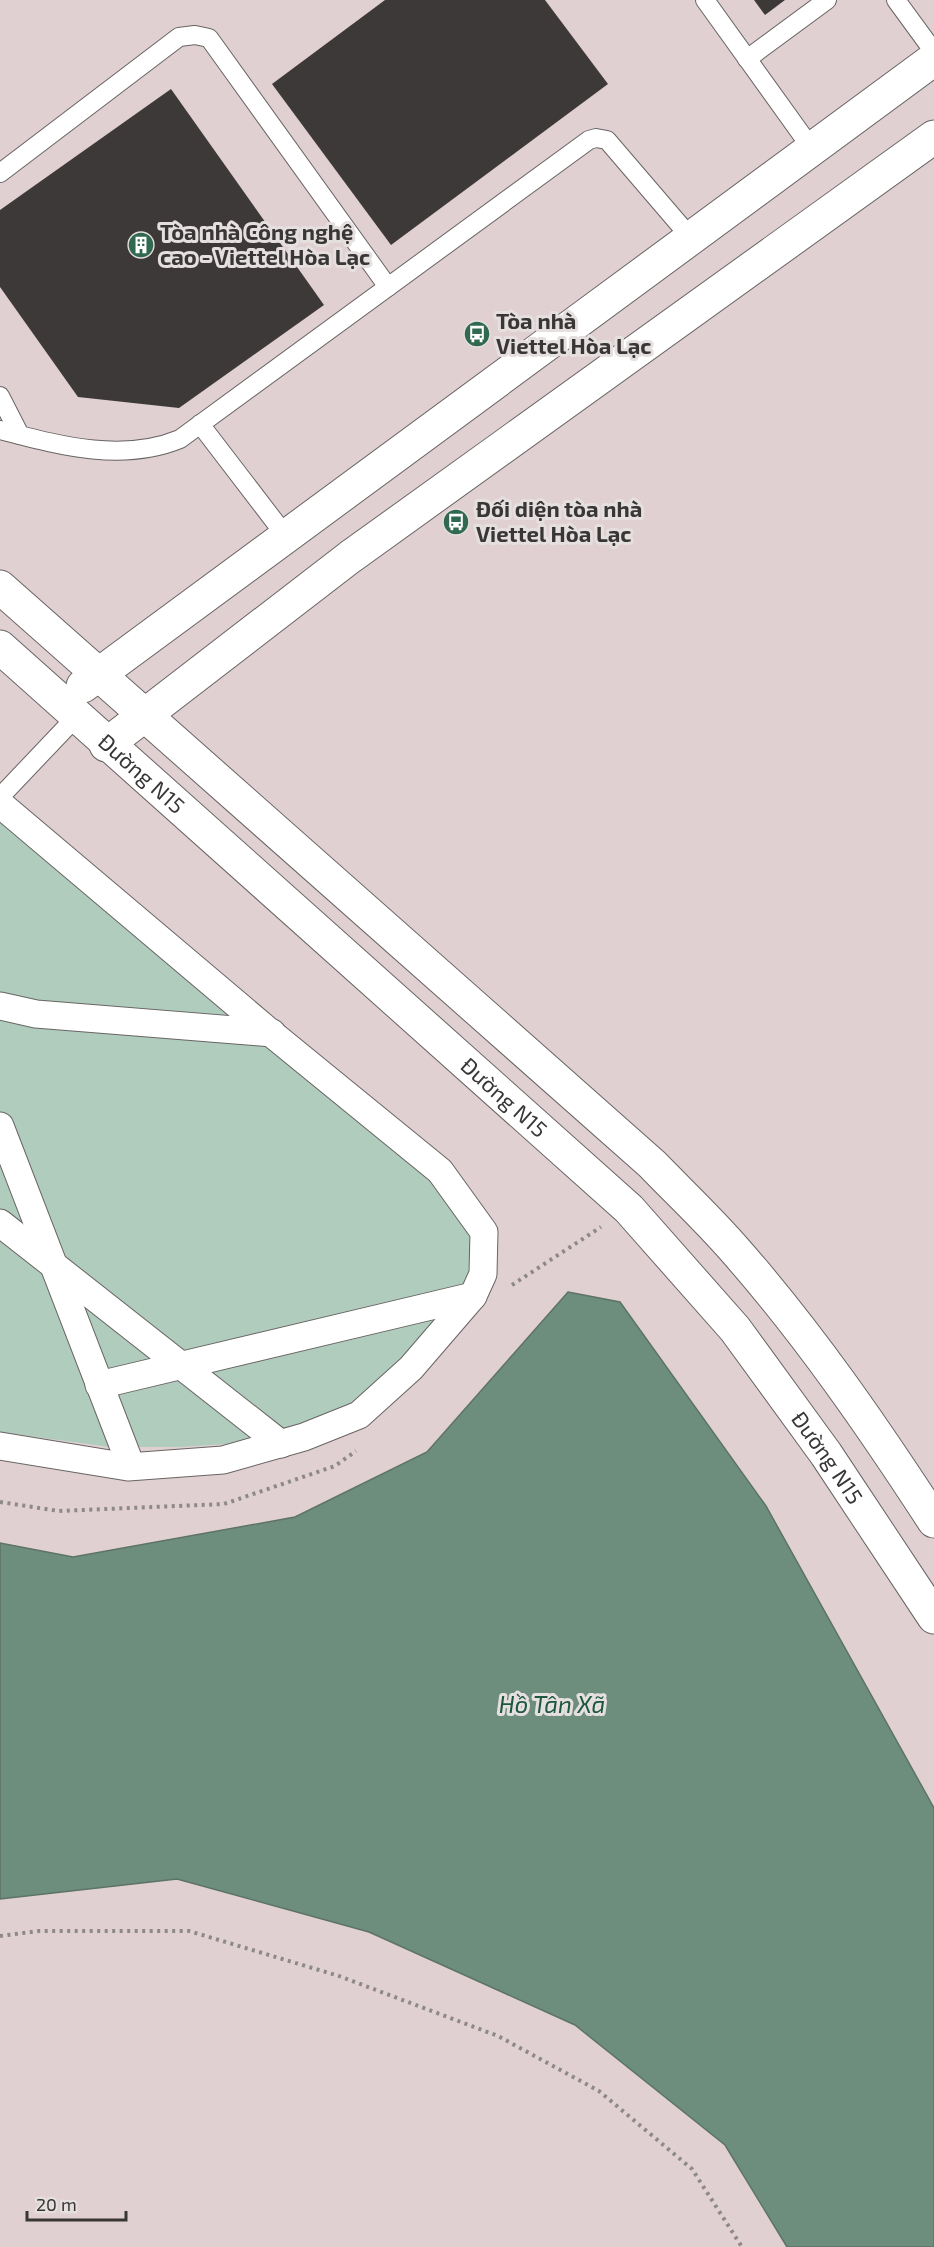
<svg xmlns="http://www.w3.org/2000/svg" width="934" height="2247" font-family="'Exo 2',sans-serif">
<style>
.built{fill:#e0d0d1}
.green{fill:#afccbd}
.water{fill:#6d8d7d;stroke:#5d7368;stroke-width:1.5}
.building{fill:#3e3939}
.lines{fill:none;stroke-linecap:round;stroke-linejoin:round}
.service-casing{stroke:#696464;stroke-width:20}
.pedestrian-casing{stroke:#696464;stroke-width:29}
.tertiary-casing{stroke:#696464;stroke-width:35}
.path{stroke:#8e8989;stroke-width:4;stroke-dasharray:3 4.5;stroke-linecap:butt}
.service{stroke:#fff;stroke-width:18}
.pedestrian{stroke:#fff;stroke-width:27}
.tertiary{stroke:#fff;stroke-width:33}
.labels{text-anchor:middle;stroke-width:6;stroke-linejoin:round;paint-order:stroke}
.poi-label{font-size:22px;font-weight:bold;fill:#393636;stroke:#e5dfdf;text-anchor:start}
.street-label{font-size:22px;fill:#393636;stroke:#e5dfdf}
.water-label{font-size:24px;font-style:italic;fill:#1c5740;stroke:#e5dfdf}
</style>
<rect width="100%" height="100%" fill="#e5dfdf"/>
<rect class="built" x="0" y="0" width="934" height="2247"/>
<path class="green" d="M0,819L442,1190L472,1227V1280L429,1331L358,1399L317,1422L243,1443L180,1447H109L0,1432Z"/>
<path class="water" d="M568,1292L620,1302L766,1506L934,1808V2247H787L725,2145L575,2025L369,1932L177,1879L0,1899V1543L73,1557L295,1517L427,1452Z"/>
<g class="building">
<path d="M385,0H545L608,84L391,245L272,84Z"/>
<path d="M754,0H785L765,15Z"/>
<path d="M171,89L324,305L179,408L78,397L0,287V210Z"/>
</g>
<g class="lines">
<defs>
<g id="service">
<path d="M705,0L812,149"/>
<path d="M896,0L934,52"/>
<path d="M747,59L827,0"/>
<path d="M0,173L179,37L195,35L209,38L388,287"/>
<path d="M0,396L20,435"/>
<path d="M200,424L285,535"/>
<path d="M0,430C58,445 122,463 180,439L589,140L596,138L607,140L691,238"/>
<path d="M0,797L77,716"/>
</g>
<g id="pedestrian">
<path d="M0,804L266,1029L440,1171L484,1232L483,1274L473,1296L411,1368L359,1415L304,1437L223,1460L128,1467L0,1446"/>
<path d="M0,1006L36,1014L272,1033"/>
<path d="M0,1126L131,1466"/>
<path d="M0,1223L281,1444"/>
<path d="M99,1385L473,1296"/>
</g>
<g id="tertiary">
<path d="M0,587L652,1164C679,1192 708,1219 734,1249C808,1333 873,1427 934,1521"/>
<path id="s1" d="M0,647L629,1209L735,1329L826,1454L934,1617"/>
<path d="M83,686L934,59"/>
<path d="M106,745L350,557L934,137"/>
</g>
</defs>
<use href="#service" class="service-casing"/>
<use href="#pedestrian" class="pedestrian-casing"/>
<use href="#tertiary" class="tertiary-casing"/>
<g class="path">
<path d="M512,1285L601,1227"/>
<path d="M0,1502L59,1511L224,1504L335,1466L356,1451"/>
<path d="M0,1936L39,1931H189L339,1976L498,2036L599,2091L692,2169L742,2247"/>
</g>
<use href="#service" class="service"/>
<use href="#pedestrian" class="pedestrian"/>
<use href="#tertiary" class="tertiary"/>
</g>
<defs>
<symbol id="building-disc" viewBox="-11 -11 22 22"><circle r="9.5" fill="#306850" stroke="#e5dfdf"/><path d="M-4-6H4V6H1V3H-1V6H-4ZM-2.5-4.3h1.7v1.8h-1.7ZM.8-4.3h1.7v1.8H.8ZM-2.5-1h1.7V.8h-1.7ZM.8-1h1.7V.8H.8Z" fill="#fff"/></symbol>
<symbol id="bus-disc" viewBox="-11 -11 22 22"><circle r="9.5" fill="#306850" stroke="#e5dfdf"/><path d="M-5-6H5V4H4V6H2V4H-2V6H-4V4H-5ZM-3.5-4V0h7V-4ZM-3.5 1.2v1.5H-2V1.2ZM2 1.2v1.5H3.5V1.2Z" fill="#fff"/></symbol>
</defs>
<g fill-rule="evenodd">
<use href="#building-disc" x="126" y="230" width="30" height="30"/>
<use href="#bus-disc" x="462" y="319" width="30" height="30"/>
<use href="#bus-disc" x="441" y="507" width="30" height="30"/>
</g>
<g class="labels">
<g class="poi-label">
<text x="160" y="240">Tòa nhà Công nghệ<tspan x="160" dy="25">cao - Viettel Hòa Lạc</tspan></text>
<text x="496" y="329">Tòa nhà<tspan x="496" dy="25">Viettel Hòa Lạc</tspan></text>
<text x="476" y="517">Đối diện tòa nhà<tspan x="476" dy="25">Viettel Hòa Lạc</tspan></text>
</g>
<g class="street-label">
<text dy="8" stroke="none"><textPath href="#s1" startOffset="190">Đường N15</textPath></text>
<text dy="8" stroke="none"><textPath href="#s1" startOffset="676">Đường N15</textPath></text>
<text dy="8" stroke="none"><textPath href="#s1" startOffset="1162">Đường N15</textPath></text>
</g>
<g class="water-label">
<text x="552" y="1713">Hồ Tân Xã</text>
</g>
</g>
<path d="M27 2211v9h99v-9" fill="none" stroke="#393636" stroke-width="3"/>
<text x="36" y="2211" font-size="18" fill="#393636" stroke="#e5dfdf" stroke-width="4.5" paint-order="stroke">20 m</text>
</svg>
